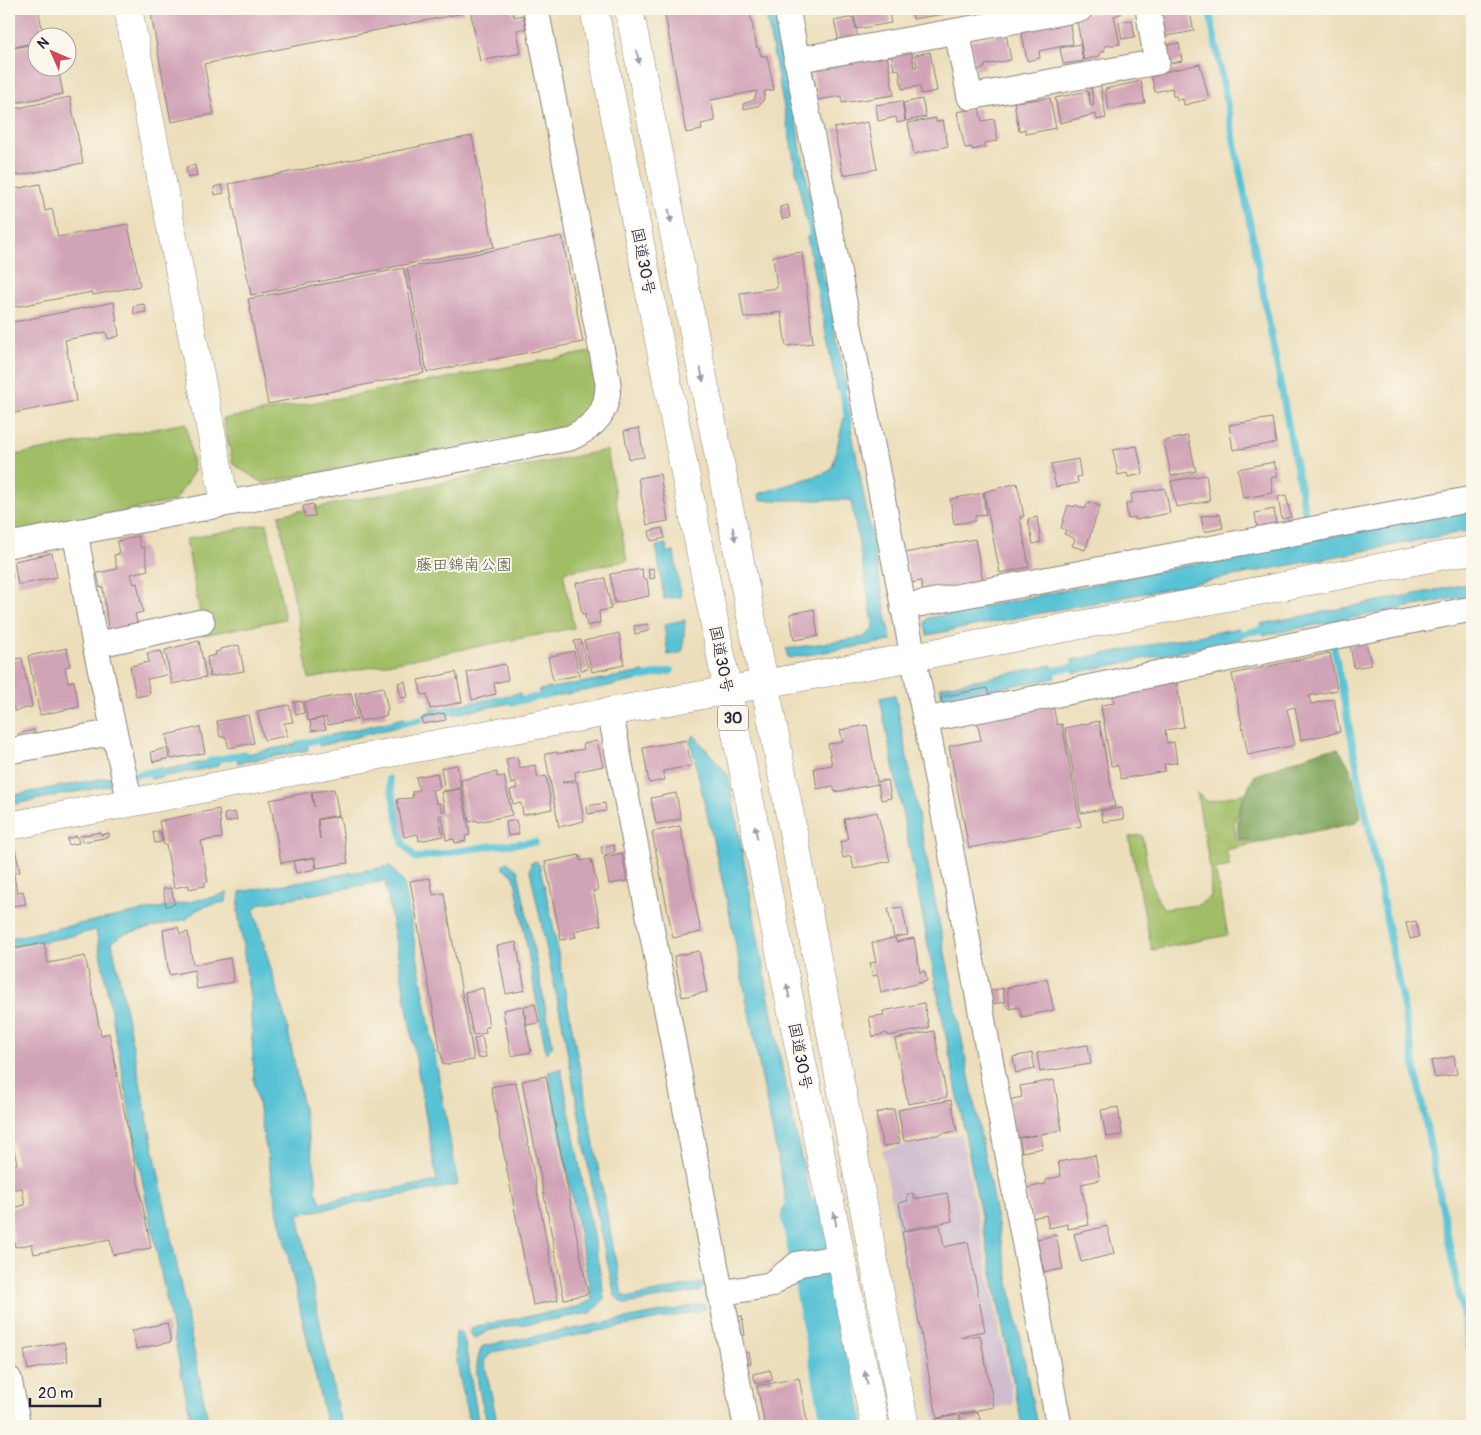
<svg xmlns="http://www.w3.org/2000/svg" width="1481" height="1435" font-family="Pangolin,'Klee One',sans-serif">
<style>
.industrial{fill:#cfbdcf}
.green{fill:#a1be66;stroke:#627050}
.forest{fill:#80a55b;stroke:#51644b}
.water{fill:#59c3d5;stroke:#3e7288;fill-rule:evenodd}
.lines{fill:none;stroke-linecap:round;stroke-linejoin:round}
.stream{stroke:#59c3d5;stroke-width:7}
.river{stroke:#59c3d5;stroke-width:42}
.building{fill:#d1a3b7}
.street-casing{stroke:#87807a;stroke-width:27}
.secondary-casing{stroke:#87807a;stroke-width:29}
.highway-casing{stroke:#87807a;stroke-width:29}
.street{stroke:#fff;stroke-width:25}
.secondary{stroke:#fff;stroke-width:28}
.highway{stroke:#fff;stroke-width:28}
.oneway{fill:#9c9ca7}
.labels{text-anchor:middle;stroke-width:4;stroke-linejoin:round;paint-order:stroke}
.shield{fill:#fbf7ec;stroke:#636270;stroke-width:1}
.shield-label{font-size:15px;font-weight:bold;fill:#22223b}
.street-label{font-size:16px;fill:#22223b;stroke:#fbf7ec}
.park-label{font-size:16px;fill:#4e594a;stroke:#fbf7ec}
</style>
<rect width="100%" height="100%" fill="#fbf7ec"/>
<filter id="ink" filterUnits="userSpaceOnUse"><feTurbulence type="fractalNoise" baseFrequency=".02" numOctaves="2"/><feDisplacementMap in="SourceGraphic" scale="10" xChannelSelector="R" yChannelSelector="G"/><feConvolveMatrix kernelMatrix="1 2 1 2 8 2 1 2 1" color-interpolation-filters="sRGB"/></filter>
<filter id="wash" filterUnits="userSpaceOnUse"><feTurbulence type="fractalNoise" baseFrequency=".0096" numOctaves="4" result="noise"/><feDisplacementMap in="SourceGraphic" scale="20" xChannelSelector="R" yChannelSelector="G"/><feGaussianBlur stdDeviation="1.12" result="paint"/><feColorMatrix in="noise" values="0 0 0 0 0 0 0 0 0 0 0 0 0 0 0 0 0 1.4 0 .05"/><feComposite in="paint" operator="in"/></filter>
<g filter="url(#wash)">
<rect width="100%" height="100%" fill="#ecdeba"/>
<path class="industrial" d="M961,1134L1014,1404L934,1419L882,1150Z"/>
<g class="green">
<path d="M595,351L603,395L578,425L263,483L233,464L223,419Z"/>
<path d="M186,423L194,471L175,501L9,534V456Z"/>
<path d="M607,450L627,561L563,572L574,628L309,679L279,515Z"/>
<path d="M267,523L285,619L204,635L186,539Z"/>
<path d="M1197,793L1207,802L1244,793L1234,824L1237,839L1258,843L1226,850L1230,866L1215,869L1228,935L1152,950L1129,837L1142,835C1147,860 1148,888 1164,909L1198,905L1211,897L1210,868Z"/>
</g>
<path class="forest" d="M1338,749C1354,769 1358,792 1361,817L1356,823L1261,842L1239,838C1234,815 1244,795 1255,775L1323,750Z"/>
<g class="water">
<path d="M765,9H774L814,217L806,222Z"/>
<path d="M815,235L847,388L837,390L807,237Z"/>
<path d="M844,417H849L891,641L788,658L786,649L864,637L874,628L851,500H760L759,494L828,472L833,465Z"/>
<path d="M1472,510V530L927,635L925,623L928,618L1311,540Z"/>
<path d="M666,544L667,553L674,552L681,597L664,599L656,546Z"/>
<path d="M1472,583V595L1264,635L1261,624Z"/>
<path d="M685,620L683,650L680,653L668,655L664,624Z"/>
<path d="M1239,628L1241,639L1074,673L1072,660Z"/>
<path d="M1052,665L1055,678L942,698L940,687Z"/>
<path d="M644,672L645,679L541,699L539,690Z"/>
<path d="M520,693L521,701L444,716L443,713L421,717L431,710Z"/>
<path d="M895,695L1037,1426H1022L880,698Z"/>
<path d="M404,718L405,725L319,746L318,738Z"/>
<path d="M694,735L728,775L785,1084L822,1252L797,1256L728,906L690,739Z"/>
<path d="M307,742L308,750L238,763L237,756Z"/>
<path d="M217,759L219,766L151,779L149,773Z"/>
<path d="M115,776L117,784L9,805V796Z"/>
<path d="M536,861L539,864L550,910L621,1289L624,1296L630,1297L703,1283L705,1286L700,1291L625,1304L615,1296L599,1225L562,1022L530,870L531,863Z"/>
<path d="M507,862L518,871L553,1046L546,1053L515,880L513,874L503,869V865Z"/>
<path d="M390,866L404,883L458,1185L298,1214L341,1426H327L276,1204L254,1081L250,997L238,911L240,892ZM385,881L437,1181L321,1202L316,1191V1175L287,1025L254,910L259,904Z"/>
<path d="M227,892L226,902C211,905 197,906 187,919L124,934L112,942L209,1426H192L142,1179L96,930L63,938L9,947V938L218,896Z"/>
<path d="M561,1069L603,1288L604,1299L591,1313L490,1330L474,1339L469,1330L476,1326L577,1307L592,1300L548,1072Z"/>
<path d="M704,1304L707,1308L695,1312L492,1352L484,1361L498,1426H488C483,1403 469,1367 483,1346Z"/>
<path d="M457,1331L462,1333L465,1344L479,1426H470C467,1409 450,1343 457,1331Z"/>
</g>
<g class="lines">
<g class="stream">
<path d="M1209,9L1307,523"/>
<path d="M808,213L814,244"/>
<path d="M840,380L849,426"/>
<path d="M1328,617L1472,1362"/>
<path d="M1230,636L1271,628"/>
<path d="M1046,672L1082,665"/>
<path d="M637,678L671,671"/>
<path d="M512,702L548,695"/>
<path d="M397,724L430,718"/>
<path d="M299,744L327,738"/>
<path d="M210,761L244,754"/>
<path d="M129,776L161,770"/>
<path d="M389,779L403,843L415,858L490,846L535,842"/>
</g>
<path class="river" d="M802,1216L843,1426"/>
</g>
<g id="blocks">
<g class="building">
<path d="M9,9H38L44,38H38V42L9,48Z"/>
<path d="M150,9H463L464,13L204,64L214,114L171,122Z"/>
<path d="M470,9H512L514,17L523,15L526,28L517,30L521,53L480,61Z"/>
<path d="M664,9H749L757,48H759L761,56H767L774,90L765,91L763,101L758,106L744,109L743,104L754,100L757,91L711,100L715,121L701,124L702,130L686,133Z"/>
<path d="M801,9H832L802,13Z"/>
<path d="M853,9H888L891,23L857,29Z"/>
<path d="M889,9H908L909,12L890,15Z"/>
<path d="M911,9H943L944,14L913,19Z"/>
<path d="M1120,9L1121,14L1114,16L1120,44L1104,46L1105,51L1100,52V56L1084,60L1076,16Z"/>
<path d="M1157,9H1189L1194,31L1162,37Z"/>
<path d="M853,17L858,37L839,41L834,21Z"/>
<path d="M1069,19L1073,44L1039,51L1040,58L1027,61L1021,28Z"/>
<path d="M1132,20L1135,37L1122,39L1119,22Z"/>
<path d="M1006,34L1011,60L985,65V68L976,70L971,41Z"/>
<path d="M38,43V68H58L63,94L9,104V49Z"/>
<path d="M1179,43L1182,61L1166,64L1162,46Z"/>
<path d="M1080,44L1083,61L1063,64L1060,48Z"/>
<path d="M911,49L914,67H917L915,55L930,52L937,91L921,94L920,86L902,89L899,69L894,70L891,52Z"/>
<path d="M887,55L894,95L842,103L841,96L818,100L812,68Z"/>
<path d="M1200,64L1209,99L1184,105L1183,99L1177,100L1176,96H1173L1172,88L1155,92L1151,75Z"/>
<path d="M1141,81L1145,103L1109,110L1105,89Z"/>
<path d="M1100,82L1106,118L1097,120L1096,114L1060,123L1055,98L1088,91L1091,106L1094,105L1090,83Z"/>
<path d="M70,97L83,163L16,176L9,140V110Z"/>
<path d="M1050,98L1056,128L1026,134L1025,129L1019,131L1014,102Z"/>
<path d="M922,99L926,117L906,121L903,103Z"/>
<path d="M902,101L905,121L897,123L896,117L878,121L876,105Z"/>
<path d="M979,108L982,121L994,119L998,141L984,143L985,147L972,150V147L965,148L957,112Z"/>
<path d="M936,118V122L943,120L948,146L914,154L908,123Z"/>
<path d="M868,122L877,169L843,175L834,128Z"/>
<path d="M472,136L494,247L251,295L229,184Z"/>
<path d="M195,165L197,176L188,178L186,167Z"/>
<path d="M40,184L45,211L52,209L58,237L128,224L140,286L93,295L92,292L9,308V190Z"/>
<path d="M222,185L224,193L215,195L214,187Z"/>
<path d="M788,205L790,218L782,219L780,207Z"/>
<path d="M562,236L583,342L427,372L407,268Z"/>
<path d="M802,252L813,343L786,346L781,312L744,318L740,293L777,288L773,256Z"/>
<path d="M404,268L424,373L268,404L248,299Z"/>
<path d="M114,302L119,336L108,339L106,332L65,340L76,401L9,414V323Z"/>
<path d="M144,304L146,312L134,314L133,306Z"/>
<path d="M1272,418L1276,443L1233,450L1229,425Z"/>
<path d="M639,428L644,457L629,459L624,431Z"/>
<path d="M1188,436L1196,471L1171,476L1164,441Z"/>
<path d="M1137,446L1143,474L1128,477L1127,473L1118,475L1113,450Z"/>
<path d="M1078,459L1081,476L1077,477L1078,483L1056,487L1051,464Z"/>
<path d="M1274,462L1278,476L1271,478L1273,493L1243,498L1238,469Z"/>
<path d="M660,474L668,521L647,525L638,478Z"/>
<path d="M1206,475L1210,501L1176,507L1171,481Z"/>
<path d="M1017,483L1024,516L1020,517L1029,567L1000,573L984,492Z"/>
<path d="M1165,488L1170,513L1136,520L1135,517L1128,519L1126,504L1132,502L1131,494Z"/>
<path d="M983,493L986,514L975,516V521L954,524L950,499Z"/>
<path d="M1286,495L1291,517L1282,519L1278,497Z"/>
<path d="M1088,502L1100,506L1085,550L1072,546L1075,539L1064,534L1066,530L1061,528L1068,505L1074,507L1075,505L1085,509Z"/>
<path d="M313,504L315,516L305,517L303,506Z"/>
<path d="M1274,509L1276,523L1257,527L1255,513Z"/>
<path d="M1220,514L1223,528L1204,532L1201,516Z"/>
<path d="M1037,517L1041,542L1033,544L1028,519Z"/>
<path d="M662,528L665,538L651,541L649,531Z"/>
<path d="M138,536L141,548L144,547L148,570L131,574L134,584L137,583L143,612L135,614L139,630L109,637L103,587L100,588L97,573L117,569L114,555L119,554L117,541Z"/>
<path d="M975,539L983,581L923,593L921,581L911,583L905,553Z"/>
<path d="M52,553L57,577L18,585L14,561Z"/>
<path d="M9,559L13,577L9,578Z"/>
<path d="M653,568L655,578L650,579L648,569Z"/>
<path d="M642,569L643,579H647L649,596L615,603L610,574Z"/>
<path d="M605,578L611,609L599,611L600,623L587,626L585,614H582L576,583Z"/>
<path d="M814,609L818,636L794,640L790,614Z"/>
<path d="M648,624L649,631L635,634L634,626Z"/>
<path d="M619,633L624,665L592,672L584,641Z"/>
<path d="M581,640L588,669L581,670L574,641Z"/>
<path d="M199,641L206,677L172,684L165,650Z"/>
<path d="M1366,642L1371,665L1354,668L1350,645Z"/>
<path d="M239,645L244,671L210,677L207,657L216,655L215,652L220,651V649Z"/>
<path d="M67,648L70,666L65,667L68,682L74,681L79,707L40,715L28,656Z"/>
<path d="M161,651L166,675L147,679L150,694L136,697L130,666L149,662L147,653Z"/>
<path d="M574,651L579,675L553,680L548,657Z"/>
<path d="M1330,653L1337,690L1309,696L1311,704L1334,699L1340,732L1301,740L1295,707L1287,709L1295,745L1248,755L1232,674Z"/>
<path d="M22,658L32,707L14,711V707L9,708V660Z"/>
<path d="M505,664L508,680L494,683L496,694L472,700L467,672Z"/>
<path d="M456,672L462,702L430,709L427,694L422,695L418,680Z"/>
<path d="M1176,680L1184,727L1165,730L1167,743L1174,742L1177,763L1164,764L1165,771L1121,779L1118,765L1111,766L1101,705L1114,703L1112,690Z"/>
<path d="M405,681L408,697L401,698L398,683Z"/>
<path d="M383,687L388,710L386,711L387,716L360,721L355,693Z"/>
<path d="M987,688L989,696L942,705L941,697Z"/>
<path d="M351,693L357,719L328,725L326,717L308,721L304,702Z"/>
<path d="M302,701L304,713L296,715L294,702Z"/>
<path d="M289,705L293,722L284,723L287,736L264,740L257,711Z"/>
<path d="M1053,706L1057,725L1062,724L1081,826L969,848L949,746L981,740L977,721Z"/>
<path d="M444,713L446,720L423,724L422,718Z"/>
<path d="M248,715L254,743L229,748L226,737H220L217,721Z"/>
<path d="M323,718L326,729L312,731L310,721Z"/>
<path d="M1099,721L1115,807L1081,813L1065,728Z"/>
<path d="M867,725L877,782L888,780L891,798L881,800L878,784L835,792L833,786L817,789L814,768L832,765L828,744L843,742L840,730Z"/>
<path d="M200,727L205,753L171,759L166,735Z"/>
<path d="M34,730L35,735L19,738L18,734Z"/>
<path d="M686,740L691,766L663,771L665,780L649,783L643,748Z"/>
<path d="M597,741L603,766L575,772L576,779L563,781V783L577,781L584,821L559,827L545,754L557,752V754L584,749L583,744Z"/>
<path d="M167,748L169,758L153,762L151,752Z"/>
<path d="M517,757L520,768L535,765L538,778L546,776L552,809L523,815L521,803L513,804L510,790L517,788L516,783L511,784L506,759Z"/>
<path d="M457,765L461,788L445,791L441,768Z"/>
<path d="M497,772V777L504,776L512,815L478,822L477,820L469,822L461,780Z"/>
<path d="M437,773L440,788L432,790L437,804L440,803L441,811H445L441,792L461,789L470,835L465,836L466,841L455,843L454,839L446,840L442,815L439,816L443,836L419,841L418,834L404,837L397,799L413,798L412,792L419,790L416,777Z"/>
<path d="M334,789L339,815L317,819L320,839L318,820L340,816L348,863L317,868L315,857L281,863L270,800L311,792L314,807L312,792Z"/>
<path d="M676,793L681,819L656,824L651,798Z"/>
<path d="M605,803L606,811L588,814L587,806Z"/>
<path d="M1122,808L1124,819L1103,822L1101,811Z"/>
<path d="M219,809L222,838L201,841L208,882H205V886L189,889V885L174,888L166,845H164L159,821Z"/>
<path d="M235,812L237,820L226,822L224,814Z"/>
<path d="M877,812L890,861L854,869L851,856L843,858L840,842L848,840L844,819Z"/>
<path d="M516,820L519,834L508,836L506,822Z"/>
<path d="M680,826L701,932L673,938L652,832Z"/>
<path d="M100,832L101,835L109,833V837L82,842L80,836Z"/>
<path d="M153,832H160L162,842L155,843Z"/>
<path d="M77,836L79,843L69,845L67,839Z"/>
<path d="M614,845L615,852L603,855L601,847Z"/>
<path d="M15,849L20,872L9,874V851Z"/>
<path d="M622,853L627,881L609,884L604,857Z"/>
<path d="M579,855L581,861L591,859L598,890L593,891L601,925L574,931L576,937L561,940L545,862Z"/>
<path d="M314,858L316,869L296,873L293,861Z"/>
<path d="M14,875L17,892L23,891L26,904L12,906V904L9,905V876Z"/>
<path d="M430,878L433,895L444,893L474,1060L443,1065L410,881Z"/>
<path d="M171,888L175,904L166,906L163,889Z"/>
<path d="M902,907L908,935L895,937L896,942L914,938L920,972L925,971L927,981L881,993L878,975L873,976L870,963L876,962L872,943L894,938L888,909Z"/>
<path d="M1416,921L1419,937L1410,939L1406,923Z"/>
<path d="M178,927L180,934L188,932L193,965L230,958L234,982L197,989L194,970L169,975L163,930Z"/>
<path d="M516,942L525,990L506,994L497,946Z"/>
<path d="M44,943L48,963L85,956L101,1035L109,1033L151,1248L113,1255L110,1239L34,1254L32,1244L15,1247L9,1209L25,1205L22,1188L10,1190L9,1184V1166L17,1164L9,1123V950Z"/>
<path d="M699,951L707,992L682,997L674,956Z"/>
<path d="M1047,979L1054,1010L1022,1017L1019,1007L1010,1009L1007,988Z"/>
<path d="M483,988L489,1027H485L486,1033L473,1035L465,992Z"/>
<path d="M1003,988L1005,1002L993,1004L990,991Z"/>
<path d="M924,1003L929,1028L888,1036L887,1033L873,1037L869,1017L884,1015L883,1011Z"/>
<path d="M535,1004L539,1023L527,1025L524,1006Z"/>
<path d="M522,1006L531,1052L511,1056L503,1010Z"/>
<path d="M934,1031L947,1097L908,1104L895,1039Z"/>
<path d="M482,1036L486,1057L478,1058L474,1038Z"/>
<path d="M1088,1045L1091,1064L1040,1072L1037,1053Z"/>
<path d="M1032,1053L1035,1069L1016,1073L1013,1057Z"/>
<path d="M1454,1056L1457,1074L1435,1078L1431,1061Z"/>
<path d="M546,1076L588,1294L564,1299L522,1081Z"/>
<path d="M1054,1080L1062,1130L1041,1134L1043,1148L1022,1152L1020,1138L1037,1135L1015,1138L1009,1100L1022,1097L1020,1086Z"/>
<path d="M516,1082L558,1300L533,1305L491,1087Z"/>
<path d="M951,1100L957,1131L904,1141L898,1110Z"/>
<path d="M1118,1107L1122,1135L1106,1137L1101,1110Z"/>
<path d="M894,1109L900,1143L883,1147L876,1113Z"/>
<path d="M1095,1155L1100,1180L1081,1184L1089,1225L1068,1229L1067,1224L1049,1228L1046,1215L1032,1218L1026,1188L1046,1184V1180L1061,1176L1058,1162Z"/>
<path d="M913,1193L915,1199L947,1193L952,1221L904,1230L899,1203L908,1201L907,1194Z"/>
<path d="M940,1225L944,1247L968,1242L985,1331L961,1336L962,1338L980,1335L994,1407L937,1418L902,1232Z"/>
<path d="M1107,1226L1114,1254L1081,1262L1074,1234Z"/>
<path d="M1056,1235L1063,1269L1044,1272L1037,1239Z"/>
<path d="M742,1316L745,1335L738,1336L735,1317Z"/>
<path d="M167,1323L171,1342L136,1349L132,1330Z"/>
<path d="M64,1342L68,1361L28,1370L24,1350Z"/>
<path d="M749,1352L751,1363L744,1364L742,1353Z"/>
<path d="M770,1370L773,1380L756,1384L753,1374Z"/>
<path d="M799,1378L808,1426H765L757,1386Z"/>
<path d="M978,1412L980,1420L962,1424L960,1415Z"/>
<path d="M958,1415L960,1426H937L936,1419Z"/>
</g>
</g>
</g>
<g filter="url(#ink)">
<use href="#blocks" fill-opacity="0" stroke="#87807a" stroke-width="1"/>
<g class="lines">
<defs>
<g id="street">
<path d="M787,9L946,825L1059,1426"/>
<path d="M957,32L970,97L1157,62L1148,9"/>
<path d="M796,60L1080,9"/>
<path d="M75,532L95,645L130,802"/>
<path d="M9,545L570,438C596,426 608,412 608,383L536,9"/>
<path d="M903,607L1472,499"/>
<path d="M95,645L202,622"/>
<path d="M610,711L746,1426"/>
<path d="M925,720C1108,686 1289,644 1472,609"/>
<path d="M9,751L114,732"/>
<path d="M720,1293L770,1285L798,1264L842,1257"/>
<path d="M9,1379L18,1426"/>
</g>
<g id="secondary">
<path d="M128,9L225,502"/>
<path d="M9,826L531,726L913,657L1472,550"/>
</g>
<g id="highway">
<path d="M594,9L738,743L875,1426"/>
<path d="M629,9L775,736L905,1426"/>
</g>
</defs>
<use href="#street" class="street-casing"/>
<use href="#secondary" class="secondary-casing"/>
<use href="#highway" class="highway-casing"/>
<use href="#street" class="street"/>
<use href="#secondary" class="secondary"/>
<use href="#highway" class="highway"/>
</g>
<defs><path id="oneway-solid" d="M-6-.8H1V-3.2L6.5 0L1 3.2V.8H-6Z" transform="scale(1.25)"/></defs>
<g class="oneway">
<use href="#oneway-solid" transform="translate(638 57) rotate(79)"/>
<use href="#oneway-solid" transform="translate(670 216) rotate(79)"/>
<use href="#oneway-solid" transform="translate(702 375) rotate(79)"/>
<use href="#oneway-solid" transform="translate(734 534) rotate(79)"/>
<use href="#oneway-solid" transform="translate(756 832) rotate(-101)"/>
<use href="#oneway-solid" transform="translate(788 991) rotate(-101)"/>
<use href="#oneway-solid" transform="translate(835 1219) rotate(-101)"/>
<use href="#oneway-solid" transform="translate(866 1378) rotate(-101)"/>
</g>
</g>
<g class="labels">
<rect class="shield" x="718" y="705.5" width="30" height="25" rx="4"/>
<g class="shield-label">
<text x="733" y="723">30</text>
</g>
<g class="street-label">
<text transform="translate(644 261) rotate(79)" y="6">国道30号</text>
<text transform="translate(722 659) rotate(79)" y="6">国道30号</text>
<text transform="translate(801 1056) rotate(79)" y="6">国道30号</text>
</g>
<g class="park-label">
<text x="464" y="570">藤田錦南公園</text>
</g>
</g>
<rect width="1481" height="1435" fill="none" stroke="#fbf7ec" stroke-width="30"/>
<g transform="translate(52 52) rotate(315)"><circle r="24" fill="#fbf7ec" stroke="#a4a2a5"/>
<path d="M0-4L9 19L0 12L-9 19Z" fill="#d1495b"/>
<text y="-8" font-size="14" font-weight="bold" text-anchor="middle" fill="#22223b">N</text>
</g>
<path d="M30 1398v8h70v-8" fill="none" stroke="#22223b" stroke-width="2.5"/>
<text x="38" y="1398" font-size="15" fill="#22223b" stroke="#fbf7ec" stroke-width="4" paint-order="stroke">20 m</text>
</svg>
